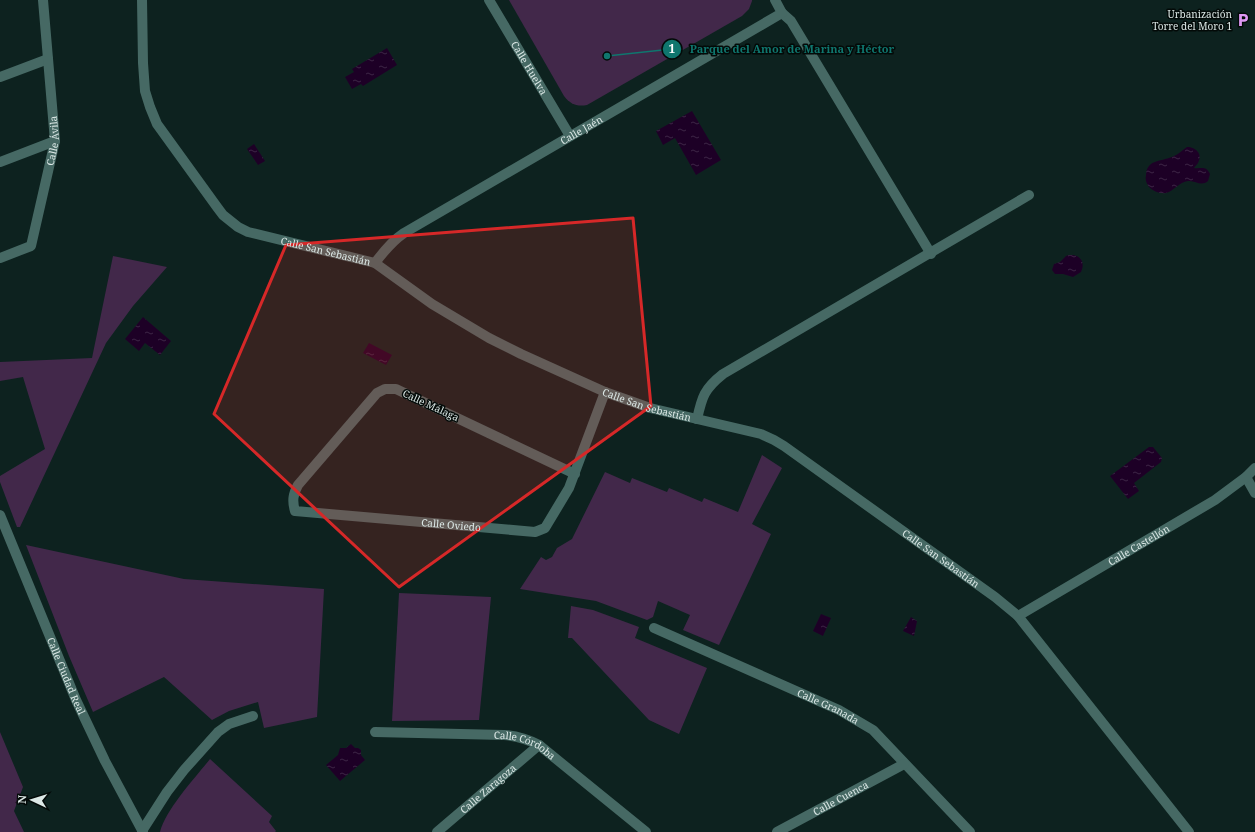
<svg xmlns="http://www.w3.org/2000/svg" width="1255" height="832" font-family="'Noto Serif',serif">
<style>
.green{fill:#42284a}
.water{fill:url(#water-ripples)}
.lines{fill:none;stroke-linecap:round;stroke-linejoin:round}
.lane{stroke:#466964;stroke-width:10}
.street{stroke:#466964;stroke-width:10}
.marked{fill:#d62828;fill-opacity:0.2;stroke:#d62828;stroke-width:3;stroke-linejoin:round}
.labels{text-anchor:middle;stroke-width:3;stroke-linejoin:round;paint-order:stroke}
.poi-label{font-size:10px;fill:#dce8e6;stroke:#030a08;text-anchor:end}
.street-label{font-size:10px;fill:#dce8e6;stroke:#030a08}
.leader{fill:none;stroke:#0f766e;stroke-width:1.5}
.callout-dot{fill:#0f766e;stroke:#030a08;stroke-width:1.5}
.mark-label{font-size:12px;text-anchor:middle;font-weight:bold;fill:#fff}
.callout-label{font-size:11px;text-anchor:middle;font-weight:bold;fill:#0f766e;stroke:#030a08;stroke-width:3;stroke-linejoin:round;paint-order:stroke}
</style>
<defs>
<pattern id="water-ripples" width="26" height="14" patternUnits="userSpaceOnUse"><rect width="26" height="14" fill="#1d0026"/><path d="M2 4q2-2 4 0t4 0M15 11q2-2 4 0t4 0" fill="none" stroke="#3d2546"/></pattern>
</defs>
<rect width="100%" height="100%" fill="#0d221f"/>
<g class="green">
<path d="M509,0H752V1L749,9L742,16L587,105C577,107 570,104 564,96Z"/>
<path d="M113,256L167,267L133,306L106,343L20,527H17L0,482V476L45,449L23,377L0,381V362L92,358Z"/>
<path d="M762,455L782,468L752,524L771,534L719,645L683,630L690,615L658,601L653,617L647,620L596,601L520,589L541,557L546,560L552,557L557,548L572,539L605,472L630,483L632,478L667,492L669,488L702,502L704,498L738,512Z"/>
<path d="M26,545L184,579L324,589L317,717L264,728L258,702L229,711L212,720L164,677L93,712L69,656Z"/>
<path d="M399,593L491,597L479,720L392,721Z"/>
<path d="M571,606L593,610L639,627L635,638L707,668L679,734L649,720L572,638H568Z"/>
<path d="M0,732L23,787L14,811L24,832H0Z"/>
<path d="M210,759L272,816L269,822L276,831L275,832H160C166,809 195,778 210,759Z"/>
</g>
<g class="water">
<path d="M387,48L397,65L363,86L361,84L352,89L345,77L354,72L352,69Z"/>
<path d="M692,111L721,160L696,175L675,138L663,145L656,131Z"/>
<path d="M254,144L265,161L258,165L247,149Z"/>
<path d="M1187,147C1196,147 1203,154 1198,163C1197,165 1195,166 1194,168C1201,169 1206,165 1210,174L1208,181C1201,187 1195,180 1188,181C1179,182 1174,191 1166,193C1160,194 1153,191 1149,187C1146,183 1145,179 1146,175C1147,158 1163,162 1174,156C1179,154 1182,150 1187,147Z"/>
<path d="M1069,255C1080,254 1086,262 1081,272L1073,277L1063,274H1055L1052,270L1054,264L1060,262L1066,256Z"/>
<path d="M143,317L171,341L160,355L145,343L139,351L125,339Z"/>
<path d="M369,343L392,355L386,365L363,353Z"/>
<path d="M1149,447H1153L1162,458L1161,462L1134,483L1139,491L1128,499L1110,476Z"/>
<path d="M821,614L831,618L823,636L813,631Z"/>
<path d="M911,617L917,621L914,636L903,631Z"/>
<path d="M351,744L355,748H358L361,750V755L365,760L340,781L326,765L338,755L340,748H346Z"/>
</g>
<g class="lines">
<g class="lane">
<path d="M782,13L791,21L931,254"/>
<path d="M697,419C702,397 704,389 723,374L1029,195"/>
</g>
<g class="street">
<path id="s1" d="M142,0L143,63L145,91L150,107L157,124L217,207L223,215L238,227L248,232L375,263L432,304L489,338L521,354L605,392L650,408L761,434L774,440L784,446L995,597L1018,616L1189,832"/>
<path id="s2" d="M489,0L570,136"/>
<path d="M0,77L48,59"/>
<path d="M0,162L55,141"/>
<path id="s3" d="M0,258L31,246L55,141L43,0"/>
<path id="s4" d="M375,263C384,251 392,241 404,233L782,13L775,0"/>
<path id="s5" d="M575,474L396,389H385L377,393L298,485C293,494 292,501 295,511L535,532L545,528L569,488L605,392"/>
<path d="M1246,477L1255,493"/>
<path id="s6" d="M0,515L76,700L105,761L143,832"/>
<path id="s7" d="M1018,616L1215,500L1246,477L1255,468"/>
<path id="s8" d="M654,628L839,710L873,730L970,832"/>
<path id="s9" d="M375,732L504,735C517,736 527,739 539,745L646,832"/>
<path d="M142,831L167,792L184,770L218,732L229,724L253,716"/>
<path id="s10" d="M437,832L539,745"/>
<path id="s11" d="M777,832L904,764"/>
</g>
</g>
<path class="marked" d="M633,218L651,406L399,587L214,414L286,245Z"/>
<defs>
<symbol id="parking-bare" viewBox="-9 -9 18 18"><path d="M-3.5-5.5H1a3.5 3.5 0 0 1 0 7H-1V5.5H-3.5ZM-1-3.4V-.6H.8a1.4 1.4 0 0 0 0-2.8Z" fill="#de98f3" stroke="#030a08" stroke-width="2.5" paint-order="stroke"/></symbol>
</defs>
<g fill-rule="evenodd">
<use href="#parking-bare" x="1233" y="10" width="20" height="20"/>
</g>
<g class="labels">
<g class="poi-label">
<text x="1232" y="18">Urbanización<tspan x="1232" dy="12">Torre del Moro 1</tspan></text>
</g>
<g class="street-label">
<text dy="4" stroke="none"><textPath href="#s2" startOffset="79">Calle Huelva</textPath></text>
<text dy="4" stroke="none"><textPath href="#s4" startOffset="247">Calle Jaén</textPath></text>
<text dy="4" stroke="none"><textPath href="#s3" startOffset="141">Calle Ávila</textPath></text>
<text dy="4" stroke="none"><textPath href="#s1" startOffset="349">Calle San Sebastián</textPath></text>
<text dy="4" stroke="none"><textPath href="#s1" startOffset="708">Calle San Sebastián</textPath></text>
<text transform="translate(431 405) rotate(25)" y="4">Calle Málaga</text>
<text dy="4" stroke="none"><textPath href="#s5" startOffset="523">Calle Oviedo</textPath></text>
<text dy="4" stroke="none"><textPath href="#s7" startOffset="140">Calle Castellón</textPath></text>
<text dy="4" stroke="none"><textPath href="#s1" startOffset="1045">Calle San Sebastián</textPath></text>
<text dy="4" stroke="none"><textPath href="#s6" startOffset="174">Calle Ciudad Real</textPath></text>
<text dy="4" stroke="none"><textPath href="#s8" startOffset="191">Calle Granada</textPath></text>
<text dy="4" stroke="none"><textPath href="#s9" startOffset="152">Calle Córdoba</textPath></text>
<text dy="4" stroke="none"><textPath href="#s10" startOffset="67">Calle Zaragoza</textPath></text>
<text dy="4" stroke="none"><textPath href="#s11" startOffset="72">Calle Cuenca</textPath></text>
</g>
</g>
<path class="leader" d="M607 56L672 49"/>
<g class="callout-dot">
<circle cx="607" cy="56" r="4"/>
<circle cx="672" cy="49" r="10"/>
</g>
<g class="mark-label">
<text x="672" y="53">1</text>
</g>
<g class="callout-label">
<text x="792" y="53">Parque del Amor de Marina y Héctor</text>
</g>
<g transform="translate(32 800) rotate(274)" stroke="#030a08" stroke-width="3" paint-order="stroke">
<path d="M0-3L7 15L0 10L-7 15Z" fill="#dce8e6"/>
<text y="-6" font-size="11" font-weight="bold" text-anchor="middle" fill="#dce8e6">N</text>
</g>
</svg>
